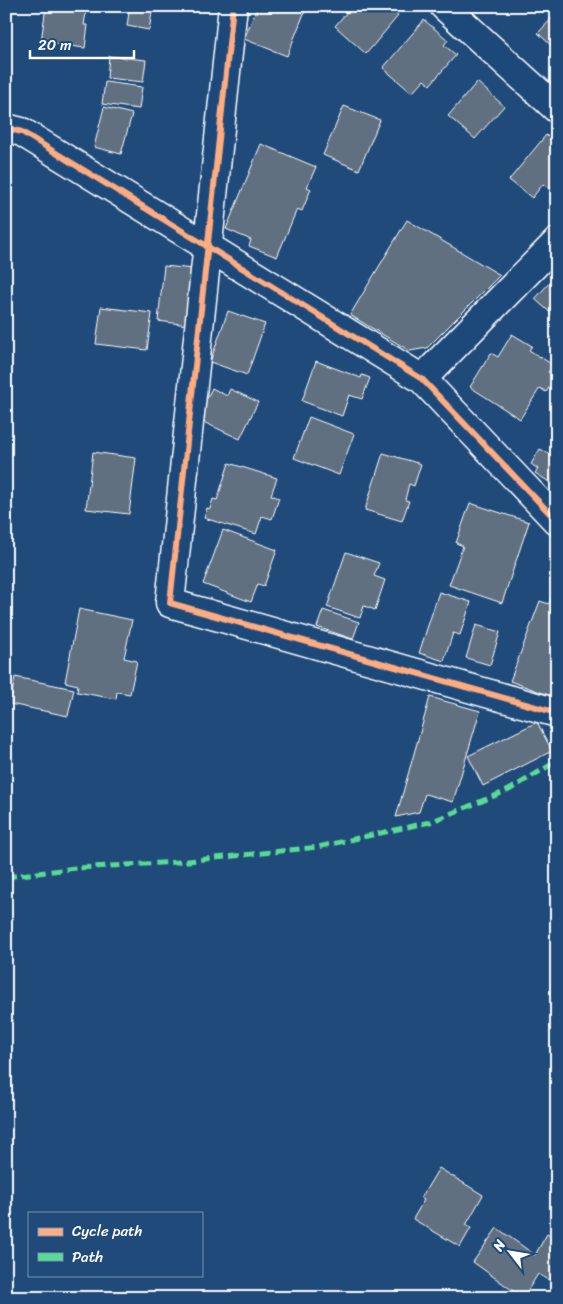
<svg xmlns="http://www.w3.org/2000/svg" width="563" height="1304" font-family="Sriracha,sans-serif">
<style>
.building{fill:#607080;stroke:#fff}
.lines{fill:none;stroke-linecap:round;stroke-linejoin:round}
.minor-casing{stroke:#fff;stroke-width:31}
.minor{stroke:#1f4a7a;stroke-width:28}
.quiet{stroke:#5adb95;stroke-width:5;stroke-dasharray:10 5;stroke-linecap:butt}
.cycleway-casing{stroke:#1f4a7a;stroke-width:9}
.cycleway{stroke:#ffac80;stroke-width:6}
</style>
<rect width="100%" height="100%" fill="#1f4a7a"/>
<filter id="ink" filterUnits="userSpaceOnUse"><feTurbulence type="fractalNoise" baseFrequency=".02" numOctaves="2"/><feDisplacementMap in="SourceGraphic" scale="10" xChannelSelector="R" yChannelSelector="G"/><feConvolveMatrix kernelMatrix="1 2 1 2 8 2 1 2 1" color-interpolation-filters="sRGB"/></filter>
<g filter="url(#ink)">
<g class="building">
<path d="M46,6H87L84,25H88L85,48L41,42Z"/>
<path d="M130,6L153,7L149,30L127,26Z"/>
<path d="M258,6H307L287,56L244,39Z"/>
<path d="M352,6H387L398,16L366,54L335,26Z"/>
<path d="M557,13V51L538,33Z"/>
<path d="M424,20L448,40L444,45L456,55L430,85L424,80L412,93L383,68Z"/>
<path d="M109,56L146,60L143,82L107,78Z"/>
<path d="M105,82L142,87L139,109L102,104Z"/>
<path d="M477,82L504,106L475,139L448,116Z"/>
<path d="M344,106L380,120L359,170L323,155Z"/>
<path d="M104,107L132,114L121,154L94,147Z"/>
<path d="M546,135L557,144V180L550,189L543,184L532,198L509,180Z"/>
<path d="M261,144L316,167L307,187L311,189L302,211L297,209L277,257L249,246L251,240L226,229Z"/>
<path d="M407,220L500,275L427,348L410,351L350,315Z"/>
<path d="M164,266L194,269L188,325L158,321Z"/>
<path d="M557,274V313L554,316L535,299Z"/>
<path d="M101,307L152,313L147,350L96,344Z"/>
<path d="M228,311L265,324L247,375L210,362Z"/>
<path d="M512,334L532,346L529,350L553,365L548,372L556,377L546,392L540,388L520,419L470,387L491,353L498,357Z"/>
<path d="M316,361L361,378L362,375L370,378L362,399L349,395L342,416L302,401Z"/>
<path d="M212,388L227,396L230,389L258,402L240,439L197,419Z"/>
<path d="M309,417L354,434L339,475L294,458Z"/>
<path d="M540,449L557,458V487L535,473L538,469L531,464Z"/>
<path d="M93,452L136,458L129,514L86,509Z"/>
<path d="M383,453L421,464L414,486L409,484L405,500L409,501L402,521L365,510Z"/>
<path d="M229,463L277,478L271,495L279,498L272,519L262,516L256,534L204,518L207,508L210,509L213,499L217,500Z"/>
<path d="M470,503L529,522L502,603L449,585L463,546L456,543Z"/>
<path d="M223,530L277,550L264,586L258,584L251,602L203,584Z"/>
<path d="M346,552L379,563L374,576L385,580L375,610L364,606L360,618L327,607Z"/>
<path d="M439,592L471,602L460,635L453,633L444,661L419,653Z"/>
<path d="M553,593L557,594V698L510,681L540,601L549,604Z"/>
<path d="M79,609L132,620L124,658L137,661L130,694L117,692L116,699L77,692L78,685L65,682Z"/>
<path d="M323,610L359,622L353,639L317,627Z"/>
<path d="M476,625L500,632L490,665L466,658Z"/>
<path d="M15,677L74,689L68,716L10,704Z"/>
<path d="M430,697L480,711L453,802L425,794L419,812L396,817Z"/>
<path d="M537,722L552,751L483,786L468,756Z"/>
<path d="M439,1168L483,1195L466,1225L471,1228L460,1247L413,1219L424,1200L421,1198Z"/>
<path d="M497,1228L535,1255L547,1234L557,1240V1274L549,1280L538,1274L523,1298L473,1262Z"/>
</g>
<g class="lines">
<defs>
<g id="minor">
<path d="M233,6L170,603L557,713"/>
<path d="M444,6L557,109"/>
<path d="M6,128L22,132L422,379L557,521"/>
<path d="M422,379L557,242"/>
</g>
</defs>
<use href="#minor" class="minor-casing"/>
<use href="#minor" class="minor"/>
<path class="quiet" d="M6,877L76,868L178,862L318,847L430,822L509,790L557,761"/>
<defs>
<g id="cycleway">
<path d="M233,6L170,603L557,713"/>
<path d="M6,128L22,132L422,379L557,521"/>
</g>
</defs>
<use href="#cycleway" class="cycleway-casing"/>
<use href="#cycleway" class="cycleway"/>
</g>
</g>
<rect width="563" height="1304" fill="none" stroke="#1f4a7a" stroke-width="25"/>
<rect x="12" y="12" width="538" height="1279" fill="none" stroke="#fff" stroke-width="2" filter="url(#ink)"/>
<rect x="28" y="1212" width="175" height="65" fill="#1f4a7a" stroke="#7992af"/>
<rect x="38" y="1228" width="25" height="8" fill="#ffac80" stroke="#7992af"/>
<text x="72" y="1236" font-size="15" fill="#ffffff">Cycle path</text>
<rect x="38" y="1253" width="25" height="8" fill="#5adb95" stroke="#7992af"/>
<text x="72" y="1262" font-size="15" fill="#ffffff">Path</text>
<g transform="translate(510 1252) rotate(301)" stroke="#1f4a7a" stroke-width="4" paint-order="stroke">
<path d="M0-4L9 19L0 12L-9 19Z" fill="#ffffff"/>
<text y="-8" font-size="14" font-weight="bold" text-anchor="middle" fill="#ffffff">N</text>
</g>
<path d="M30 50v8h104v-8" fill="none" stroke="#ffffff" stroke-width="2.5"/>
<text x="38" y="50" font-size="15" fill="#ffffff" stroke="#1f4a7a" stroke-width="4" paint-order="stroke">20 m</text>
</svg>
